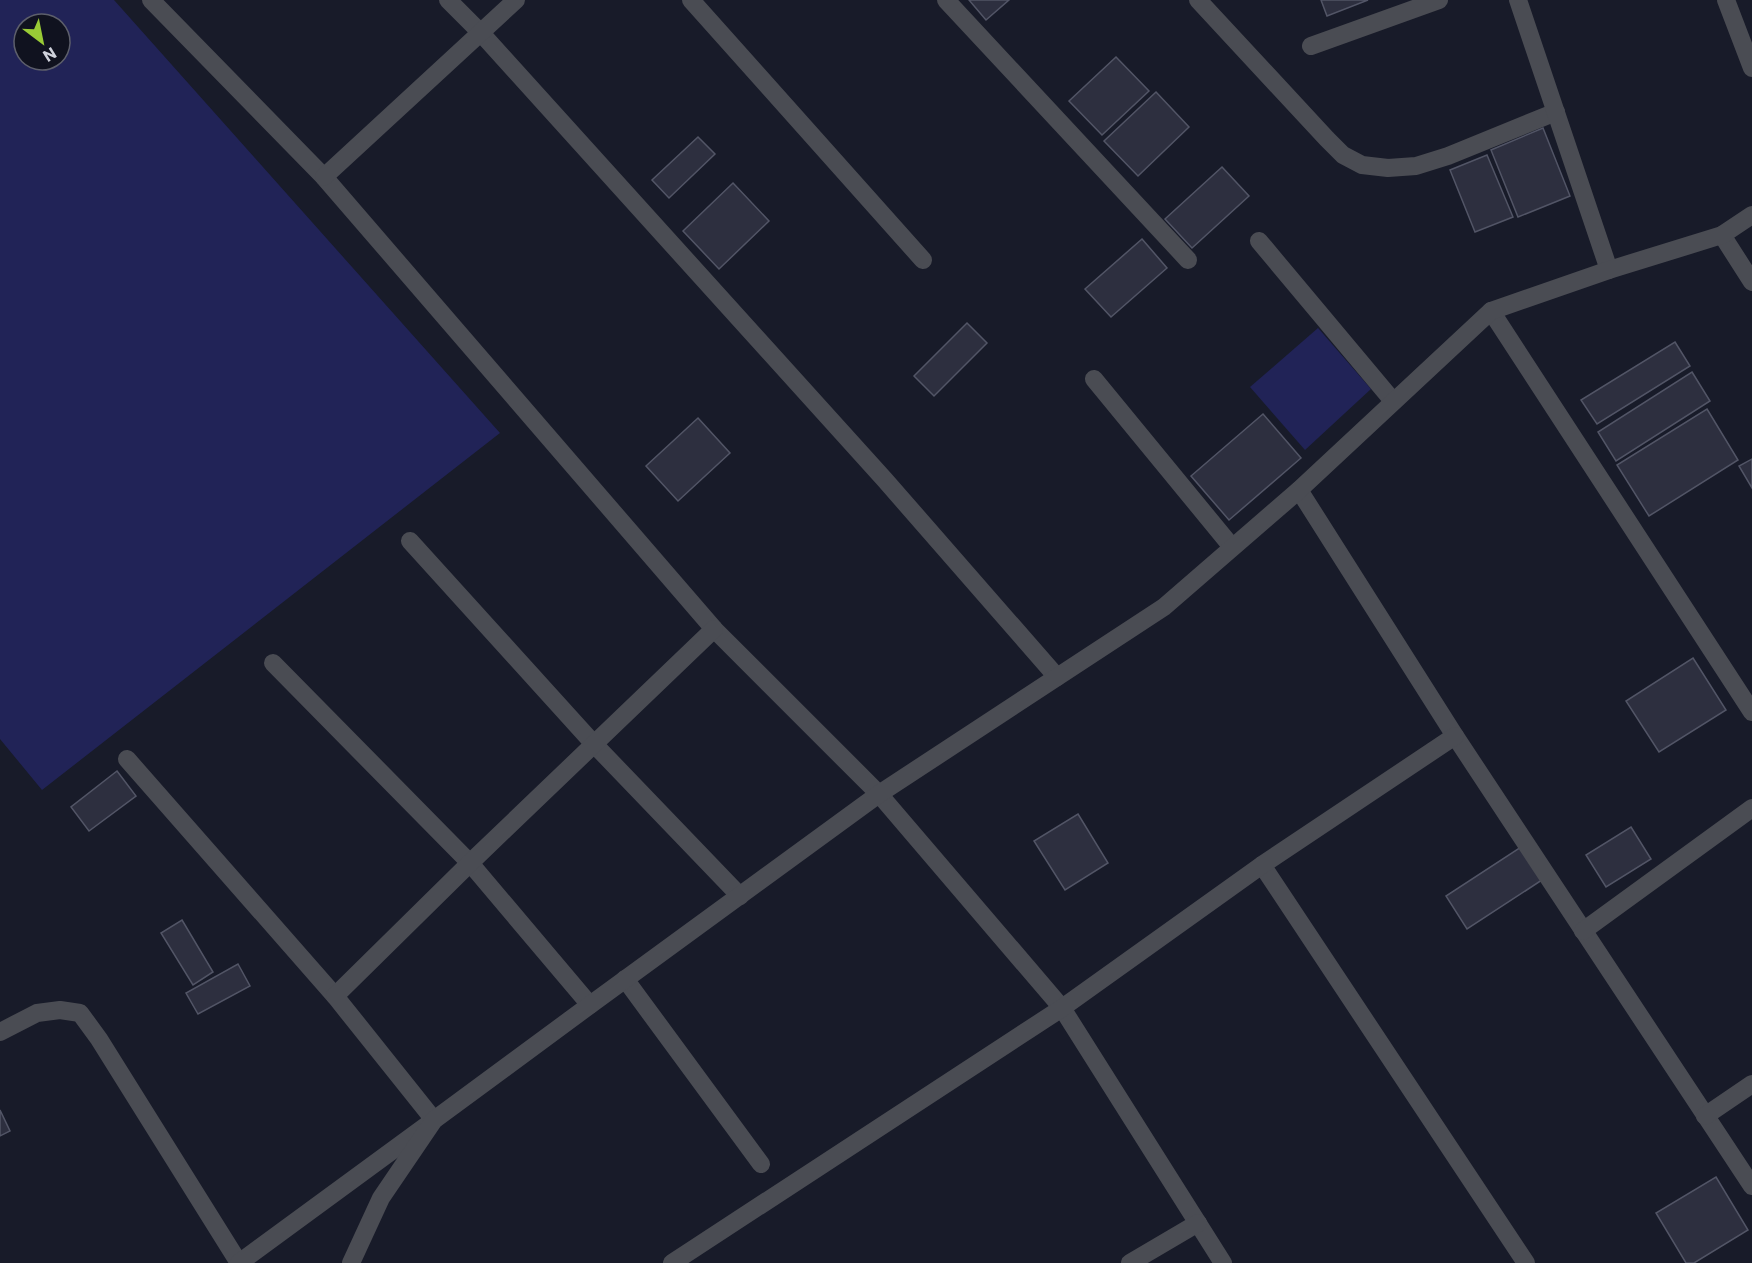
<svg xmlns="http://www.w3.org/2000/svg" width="1752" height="1263" font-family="Commissioner,sans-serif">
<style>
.green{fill:#212357;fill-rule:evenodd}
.building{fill:#2d2f3f;stroke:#525566;stroke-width:1.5}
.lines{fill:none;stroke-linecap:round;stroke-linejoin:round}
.street{stroke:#4a4c53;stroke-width:18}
</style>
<rect width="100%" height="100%" fill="#181b29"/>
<g class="green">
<path d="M0,0H114L500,433L42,790L0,739ZM24,24H60V60H24Z"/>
<path d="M1318,328L1371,389L1305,450L1250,387Z"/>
</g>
<g class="building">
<path d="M969,0H1009L986,20Z"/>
<path d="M1321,0H1368L1327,16Z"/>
<path d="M1116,57L1149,91L1102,135L1069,101Z"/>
<path d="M1156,92L1189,127L1138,176L1104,141Z"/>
<path d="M1543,128L1570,196L1518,217L1491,150Z"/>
<path d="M698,137L715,154L669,198L652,180Z"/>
<path d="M1487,155L1513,217L1475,232L1450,170Z"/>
<path d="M1222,167L1249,196L1192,248L1165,219Z"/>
<path d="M733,183L769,221L719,269L683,231Z"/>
<path d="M1142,239L1167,268L1111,317L1085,289Z"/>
<path d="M967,323L987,343L934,396L914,376Z"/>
<path d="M1675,342L1690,366L1597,424L1581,400Z"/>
<path d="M1692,372L1710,401L1616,461L1598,432Z"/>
<path d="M1707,409L1738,460L1649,516L1617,465Z"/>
<path d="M1263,414L1301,458L1229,520L1191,476Z"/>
<path d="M698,418L730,453L678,501L646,466Z"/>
<path d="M1752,459V488L1739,466Z"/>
<path d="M1693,658L1726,710L1659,752L1626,701Z"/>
<path d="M117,771L136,796L89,831L71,807Z"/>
<path d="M1078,814L1108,863L1065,890L1034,841Z"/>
<path d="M1631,827L1651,859L1606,887L1586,855Z"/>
<path d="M1521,847L1542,880L1467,929L1446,896Z"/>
<path d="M182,920L213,972L193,985L161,933Z"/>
<path d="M238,964L250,986L198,1014L186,993Z"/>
<path d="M0,1110L10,1131L0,1136Z"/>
<path d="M1716,1177L1748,1230L1694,1263H1686L1656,1213Z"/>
</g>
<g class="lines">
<g class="street">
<path d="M151,0L324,177L714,629L879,794L1062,1008L1223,1263"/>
<path d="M448,0L481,33L885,480L1057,677"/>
<path d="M691,0L923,260"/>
<path d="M946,0L1188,260"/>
<path d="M1198,0L1327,139L1343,155L1362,165L1388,168L1416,166L1448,156L1556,112"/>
<path d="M1518,0L1609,270"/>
<path d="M1726,0L1752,68"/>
<path d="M1311,46L1439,0"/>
<path d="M324,177L516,0"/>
<path d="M1722,235L1752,282"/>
<path d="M1259,241L1393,401"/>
<path d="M1491,311L1752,712"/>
<path d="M1094,379L1232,547"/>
<path d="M1299,490L1455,736L1752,1186"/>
<path d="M410,541L593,743L740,896"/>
<path d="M273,663L470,863L590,1005"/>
<path d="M127,759L335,996"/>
<path d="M1262,865L1526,1263"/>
<path d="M1583,931L1752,808"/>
<path d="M625,979L761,1164"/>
<path d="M0,1032L37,1013L60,1010L80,1013L99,1039L239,1263"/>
<path d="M1705,1116L1752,1084"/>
<path d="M239,1263L434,1120L335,996L470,863L714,629"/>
<path d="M351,1263L381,1198L434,1120L590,1005L879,794L1164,607L1299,490L1491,311L1609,270L1722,235L1752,215"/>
<path d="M672,1263L1062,1008L1262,865L1455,736"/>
<path d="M1130,1263L1198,1223"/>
</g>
</g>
<g transform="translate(42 42) rotate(148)"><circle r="28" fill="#10121f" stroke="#5d5f6b" stroke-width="1.5"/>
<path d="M0-4.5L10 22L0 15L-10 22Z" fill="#99cb36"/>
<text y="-9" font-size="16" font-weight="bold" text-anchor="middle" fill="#d0d2dc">N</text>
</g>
</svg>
